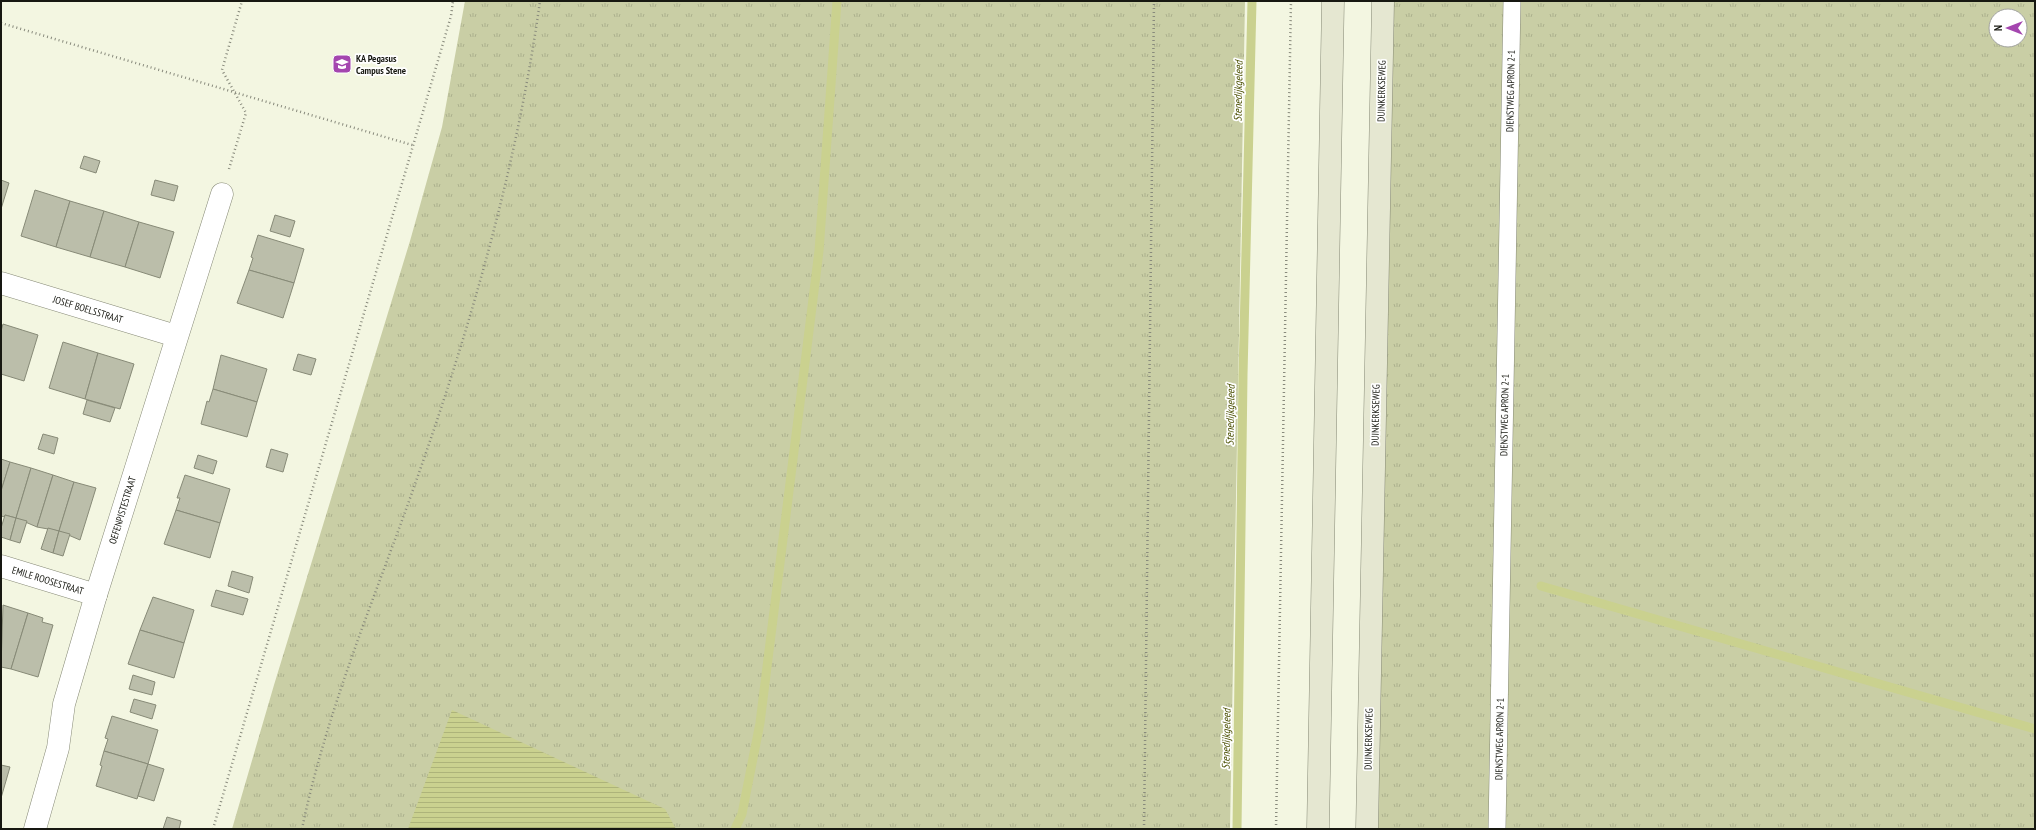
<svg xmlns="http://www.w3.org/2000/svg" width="2036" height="830" font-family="'PT Sans Narrow',sans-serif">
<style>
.grass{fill:url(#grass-tufts);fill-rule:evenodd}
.water{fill:url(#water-rules)}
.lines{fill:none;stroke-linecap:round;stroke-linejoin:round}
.stream{stroke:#cad18f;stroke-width:9}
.building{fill:#bbbeaa;stroke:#878a77}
.service-casing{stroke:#868976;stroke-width:18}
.minor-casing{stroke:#868976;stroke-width:23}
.secondary-casing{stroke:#868976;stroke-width:23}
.path{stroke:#888a7c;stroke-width:2.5;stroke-dasharray:1 3;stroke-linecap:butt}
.service{stroke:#fff;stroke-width:17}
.minor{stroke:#fff;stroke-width:22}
.secondary{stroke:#e5e7d1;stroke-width:22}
.labels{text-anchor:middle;stroke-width:3.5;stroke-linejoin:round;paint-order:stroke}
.poi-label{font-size:10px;font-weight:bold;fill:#171811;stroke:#fff;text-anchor:start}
.street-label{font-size:10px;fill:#171811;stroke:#fff}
.water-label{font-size:11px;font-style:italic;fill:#4a4f00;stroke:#fff}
</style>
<defs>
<pattern id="grass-tufts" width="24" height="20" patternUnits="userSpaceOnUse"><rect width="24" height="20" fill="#c9cea5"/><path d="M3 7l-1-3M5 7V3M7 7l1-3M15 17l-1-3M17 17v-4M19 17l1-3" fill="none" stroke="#acb08d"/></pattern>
<pattern id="water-rules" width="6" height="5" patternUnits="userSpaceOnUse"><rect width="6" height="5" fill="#cad18f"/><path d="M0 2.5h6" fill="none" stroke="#adb37a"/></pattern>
</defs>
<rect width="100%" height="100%" fill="#f3f6e1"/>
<g class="grass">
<path d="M465,1H1245L1230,829H232L274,685L410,241L442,127Z"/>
<path d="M1382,1H2035V829H1367ZM1996,16H2020V40H1996Z"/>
</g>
<path class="water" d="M452,710L665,809L676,829H408Z"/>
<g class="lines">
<g class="stream">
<path d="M1541,586L2035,729"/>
<path d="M735,829L742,814L760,723L819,251L837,1"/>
<path d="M1237,829L1243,375L1252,1"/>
</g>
</g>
<g class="building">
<path d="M84,156L100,161L96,173L80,168Z"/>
<path d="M1,180L9,183L1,209Z"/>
<path d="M155,180L178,186L174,201L151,195Z"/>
<path d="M35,190L70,201L56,247L21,236Z"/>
<path d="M70,201L104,211L90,257L56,247Z"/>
<path d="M104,211L139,222L125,267L90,257Z"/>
<path d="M275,215L295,221L290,237L270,231Z"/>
<path d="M139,222L174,232L160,278L125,267Z"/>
<path d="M258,235L304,249L294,283L249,270L253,258L251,257Z"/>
<path d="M249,270L294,283L283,318L237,303Z"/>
<path d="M3,324L38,335L24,381L1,374V331Z"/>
<path d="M63,342L98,353L85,399L49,388Z"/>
<path d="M98,353L134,364L120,409L85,399Z"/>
<path d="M298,354L316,359L311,375L293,370Z"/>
<path d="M221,355L267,369L257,402L213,389Z"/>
<path d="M213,389L257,402L247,437L201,424L207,401L209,402Z"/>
<path d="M87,400L115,408L110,422L83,414Z"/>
<path d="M43,434L58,438L54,454L38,449Z"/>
<path d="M271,449L288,454L283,472L266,467Z"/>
<path d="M198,455L217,461L213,474L194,468Z"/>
<path d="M1,459L10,462L1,491Z"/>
<path d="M10,462L31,468L16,518L5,515V517L1,516V491Z"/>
<path d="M31,468L53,475L37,527L16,518Z"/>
<path d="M53,475L74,482L59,531L37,527Z"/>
<path d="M185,475L230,489L220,523L176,510L180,498H177Z"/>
<path d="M74,482L96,488L80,540L59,531Z"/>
<path d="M176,510L220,523L210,558L164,544Z"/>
<path d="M5,515L16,518L10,540L1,537V528Z"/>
<path d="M16,518L27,521L20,543L10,540Z"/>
<path d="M48,528L59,531L53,553L41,549Z"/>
<path d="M59,531L70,534L63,556L53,553Z"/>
<path d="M232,571L253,577L249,593L228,586Z"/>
<path d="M216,590L248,599L243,615L211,606Z"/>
<path d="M153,597L194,610L184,643L140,630Z"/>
<path d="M3,605L28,613L11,669L1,667Z"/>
<path d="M28,613L43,618L42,622L53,625L38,677L11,669Z"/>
<path d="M140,630L184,643L174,678L128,664Z"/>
<path d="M133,675L155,682L152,695L129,689Z"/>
<path d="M134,699L156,705L152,719L130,712Z"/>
<path d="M112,716L158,730L148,764L104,751L108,739L105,738Z"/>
<path d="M104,751L148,764L137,799L96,786L102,766L100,765Z"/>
<path d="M148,764L164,769L154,801L138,796Z"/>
<path d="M1,765L10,767L1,798Z"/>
<path d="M167,817L181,821L179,829H163Z"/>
</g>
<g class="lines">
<defs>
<path id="service" d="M1497,829L1512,1"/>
<g id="minor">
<path d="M1,283L176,336"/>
<path d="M1,566L96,595"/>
<path d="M35,829L58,748L64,704L96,595L222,194"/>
</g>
<g id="secondary">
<path d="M1318,829L1333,1"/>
<path d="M1367,829L1383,1"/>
</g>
</defs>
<use href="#service" class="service-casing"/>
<use href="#minor" class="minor-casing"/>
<use href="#secondary" class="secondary-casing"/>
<g class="path">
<path d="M1,23L412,145"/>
<path d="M229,169L246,113L222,70L242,1"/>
<path d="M213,829L451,16L453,1"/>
<path d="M302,829C326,712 374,600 414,487C470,329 517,167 540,1"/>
<path d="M1144,829L1154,1"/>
<path d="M1276,829L1291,1"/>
</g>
<use href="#service" class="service"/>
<use href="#minor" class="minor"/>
<use href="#secondary" class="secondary"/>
</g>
<defs>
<symbol id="school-square" viewBox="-11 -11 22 22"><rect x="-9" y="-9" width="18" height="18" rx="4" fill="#a446af" stroke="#fff"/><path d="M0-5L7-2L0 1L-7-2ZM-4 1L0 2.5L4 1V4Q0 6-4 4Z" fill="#fff"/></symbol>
</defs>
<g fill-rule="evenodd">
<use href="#school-square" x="331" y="53" width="22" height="22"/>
</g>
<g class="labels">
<g class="poi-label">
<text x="356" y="62">KA Pegasus<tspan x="356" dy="12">Campus Stene</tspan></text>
</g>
<g class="street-label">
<text transform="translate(1381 91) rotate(-89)" y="4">DUINKERKSEWEG</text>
<text transform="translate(1510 91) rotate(-89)" y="4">DIENSTWEG APRON 2-1</text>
<text transform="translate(88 309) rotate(17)" y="4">JOSEF BOELSSTRAAT</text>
<text transform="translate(1375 415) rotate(-89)" y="4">DUINKERKSEWEG</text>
<text transform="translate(1504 415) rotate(-89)" y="4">DIENSTWEG APRON 2-1</text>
<text transform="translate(122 510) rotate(-73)" y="4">OEFENPISTESTRAAT</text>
<text transform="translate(48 580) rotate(17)" y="4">EMILE ROOSESTRAAT</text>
<text transform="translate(1368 739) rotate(-89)" y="4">DUINKERKSEWEG</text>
<text transform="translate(1499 739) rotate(-89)" y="4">DIENSTWEG APRON 2-1</text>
</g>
<g class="water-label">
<text transform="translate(1238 91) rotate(-89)" y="4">Stenedijkgeleed</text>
<text transform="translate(1230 415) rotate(-89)" y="4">Stenedijkgeleed</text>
<text transform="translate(1226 739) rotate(-89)" y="4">Stenedijkgeleed</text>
</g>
</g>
<rect width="2036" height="830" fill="none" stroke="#171811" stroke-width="4"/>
<g transform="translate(2008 28) rotate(270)"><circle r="19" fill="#ffffff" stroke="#a2a3a0"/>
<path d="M0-3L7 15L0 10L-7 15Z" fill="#a446af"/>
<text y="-6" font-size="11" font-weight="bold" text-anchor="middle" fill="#171811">N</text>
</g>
</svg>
